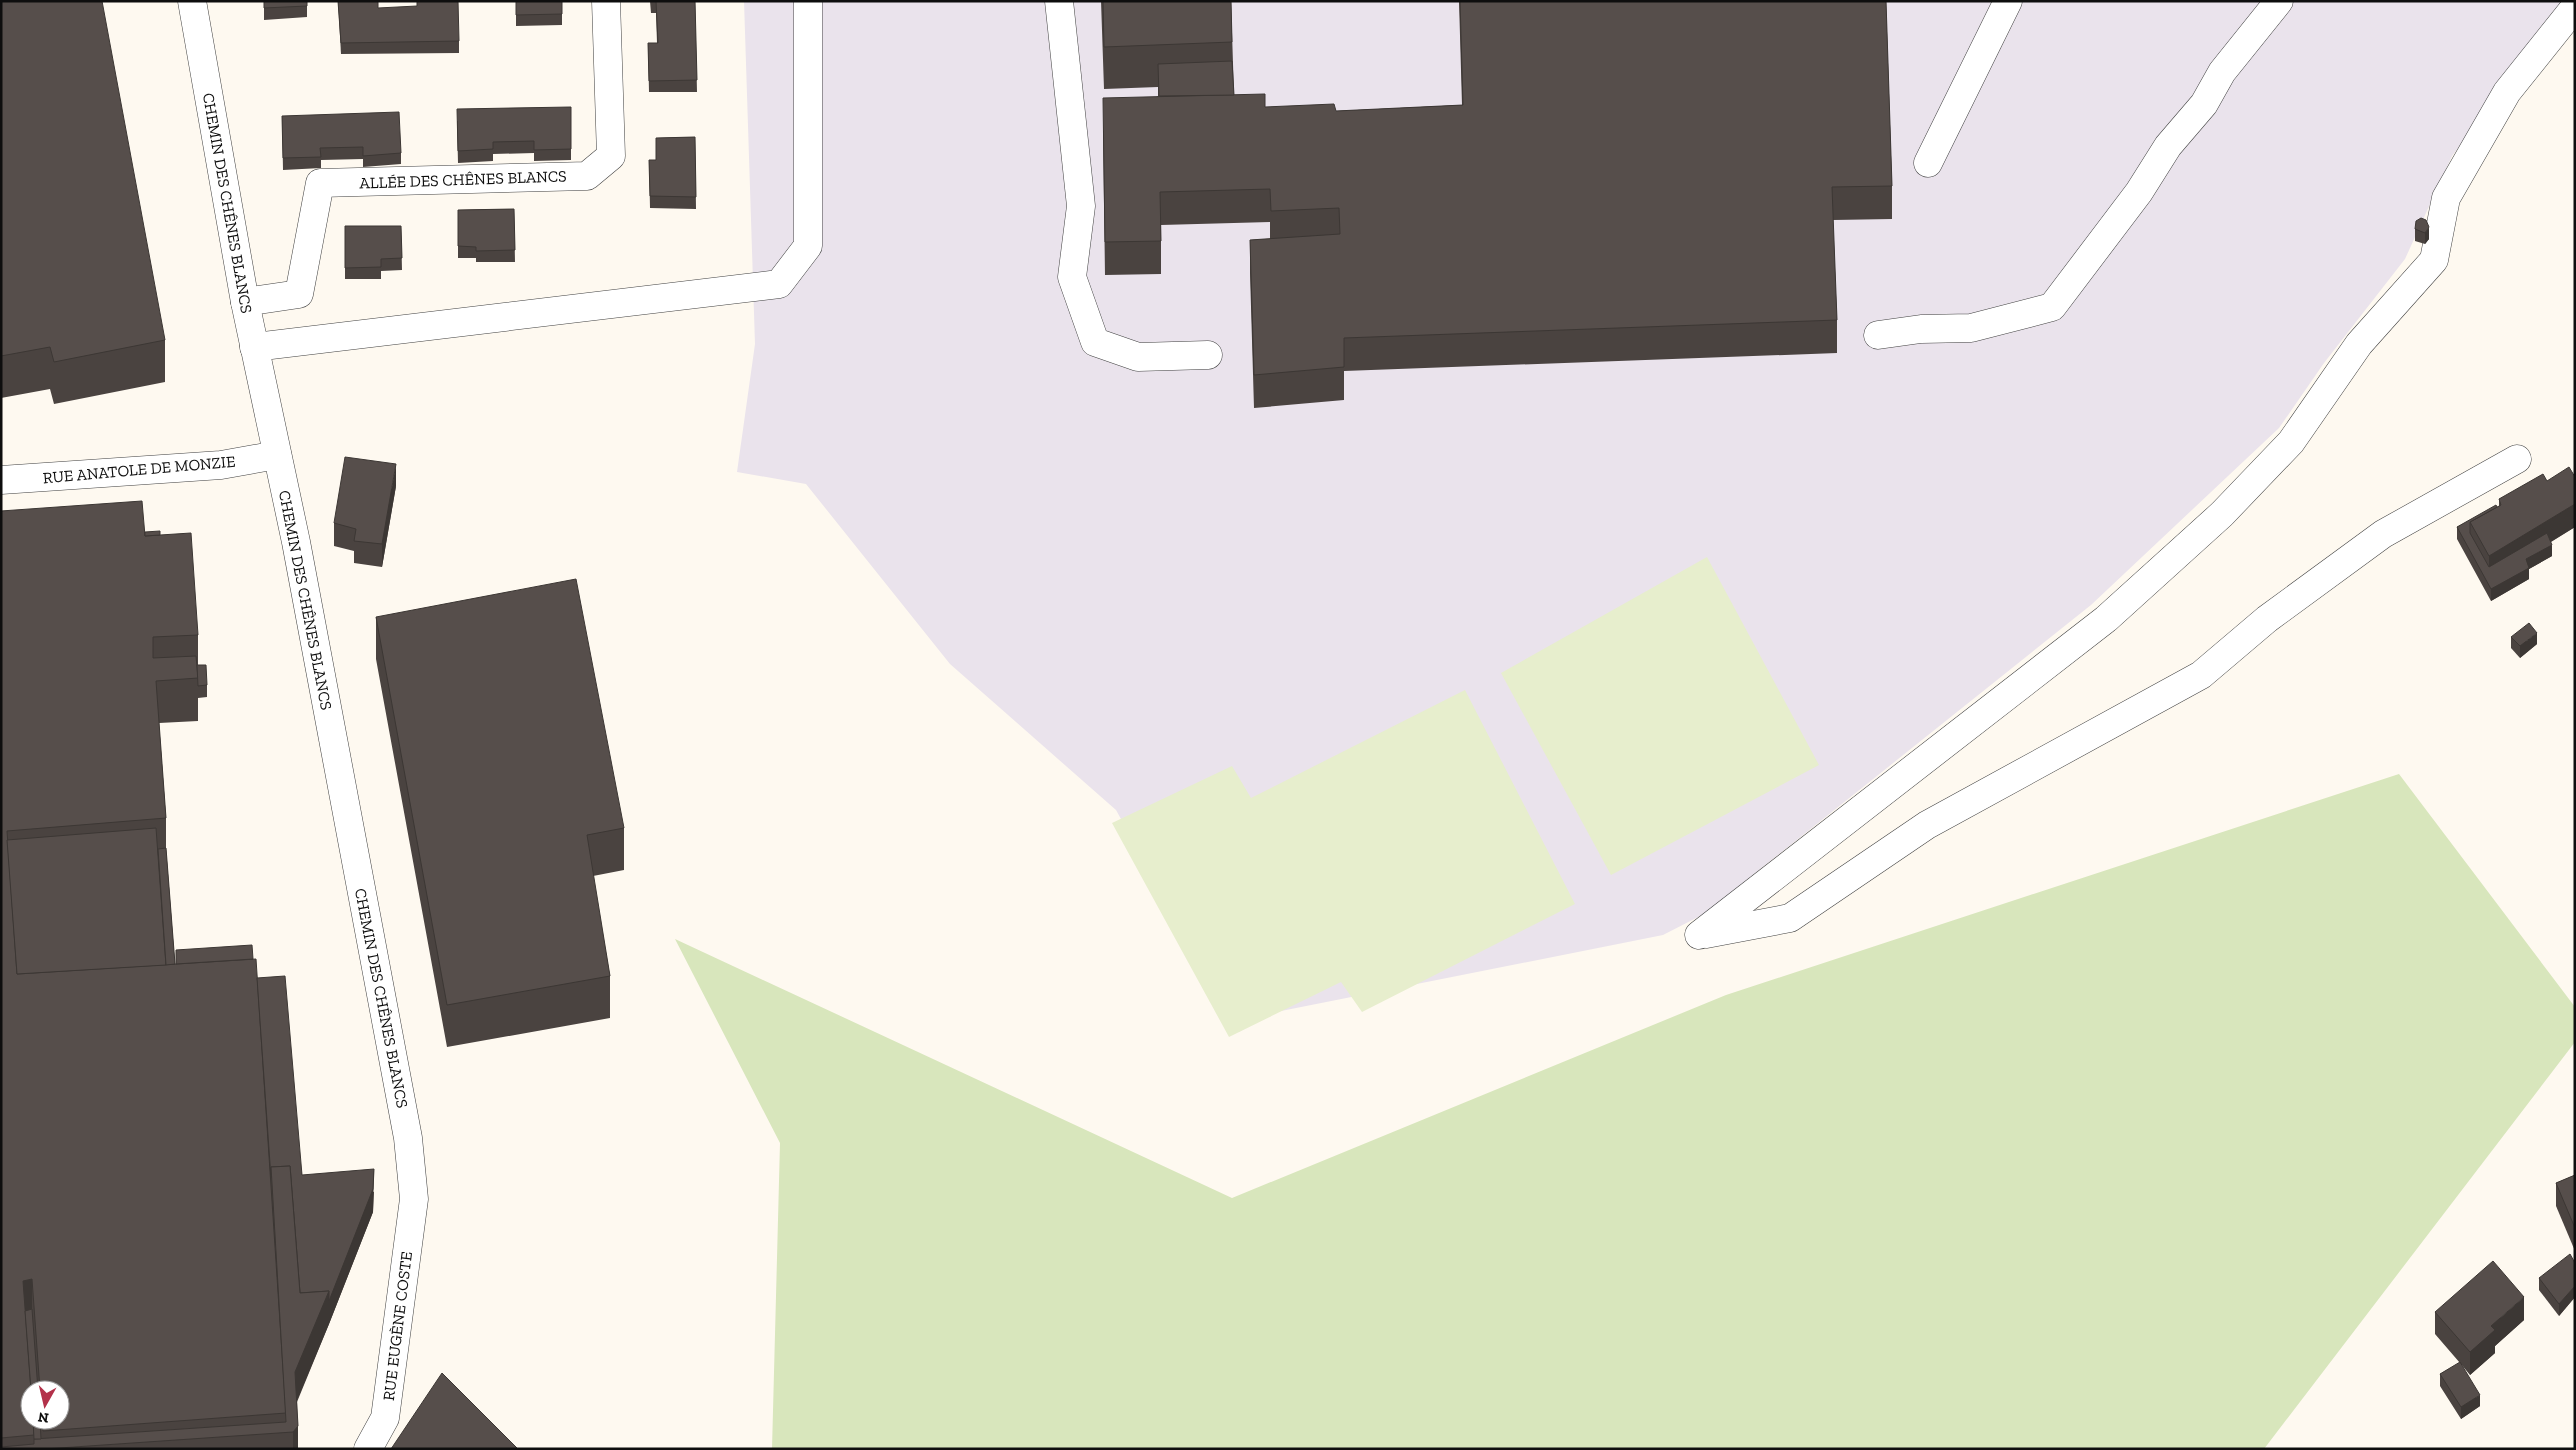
<svg xmlns="http://www.w3.org/2000/svg" width="2576" height="1450" font-family="'Zilla Slab',serif">
<style>
.industrial{fill:#eae3ec}
.green{fill:#d8e6bc}
.pitch{fill:#e7eecd}
.lines{fill:none;stroke-linecap:round;stroke-linejoin:round}
.minor-casing{stroke:#414141;stroke-width:29}
.minor{stroke:#fff;stroke-width:28}
.wall{fill:#4a4340;fill-rule:evenodd}
.shaded-wall{fill:#3c3734}
.building{fill:#564e4b;stroke:#3c3734}
.labels{text-anchor:middle;stroke-width:5;stroke-linejoin:round;paint-order:stroke}
.street-label{font-size:16px;fill:#0e0e0e;stroke:#fff}
</style>
<rect width="100%" height="100%" fill="#fef9f0"/>
<path class="industrial" d="M744,1H2575L2565,7L2452,156L2405,259L2324,363L2279,428L2091,605L1704,914L1663,935L1271,1013L1239,1032L1116,810L950,664L806,484L737,472L755,344Z"/>
<path class="green" d="M2399,774L2575,1007V1042L2264,1449H772L780,1143L675,939L1232,1198L1726,995Z"/>
<g class="pitch">
<path d="M1707,557L1819,765L1611,875L1501,673Z"/>
<path d="M1465,690L1575,904L1362,1012L1341,982L1229,1037L1112,823L1232,766L1251,798Z"/>
</g>
<g class="lines">
<defs>
<g id="minor">
<path d="M192,1L245,302L296,542L408,1138L414,1199L385,1418L368,1449"/>
<path d="M1059,1L1081,206L1072,277L1095,342L1138,357L1208,355"/>
<path d="M1928,163L2008,1"/>
<path d="M245,302L299,294L320,183L587,176L611,156L606,1"/>
<path d="M1878,335L1921,329L1971,328L2052,307L2139,192L2168,146L2204,104L2222,72L2279,1"/>
<path d="M254,347L779,284L808,246V1"/>
<path d="M1,480L221,465L277,455"/>
<path d="M1706,934L1790,918L1927,825L2201,675L2267,619L2383,534L2517,459"/>
<path d="M1699,935L2106,619L2222,514L2291,442L2359,344L2434,260L2446,198L2507,92L2575,7"/>
</g>
</defs>
<use href="#minor" class="minor-casing"/>
<use href="#minor" class="minor"/>
</g>
<g class="wall">
<path d="M1,1L165,340V382L54,404L50,389L1,398Z"/>
<path d="M264,1H307V17L264,20Z"/>
<path d="M338,1L378,8L459,41V53L341,54Z"/>
<path d="M516,1H562V25L516,26Z"/>
<path d="M650,1H695L697,92H649L648,43H657L656,13H651Z"/>
<path d="M1101,1H1231L1234,95L1265,107L1336,111L1462,105L1459,1H1886L1892,186V219L1833,220L1837,320V353L1344,371V400L1254,408L1250,273V240L1270,239V222L1161,225V274L1105,275L1103,131L1158,96V87L1104,89Z"/>
<path d="M571,107V160L534,161V153L493,154V161L458,163L457,121Z"/>
<path d="M282,116L401,153V164L363,167V159L321,160V168L283,170Z"/>
<path d="M695,137L696,209L650,208L649,160H656V138Z"/>
<path d="M514,209L515,262H476V258H458V210Z"/>
<path d="M2421,218L2429,239L2425,244L2415,241V229Z"/>
<path d="M345,226H401L402,270L381,271V279H345Z"/>
<path d="M2575,477V527L2551,542L2552,556L2529,569V579L2491,601L2457,539V527L2499,506V499L2547,481Z"/>
<path d="M396,486L382,567L354,563V551L334,546V523Z"/>
<path d="M1,511L145,532L160,535L198,635V665L207,685V697L198,698V721L159,723L166,818V848L175,964H176V950L253,959L302,1175L374,1192L373,1212L329,1324L297,1402L298,1449H1ZM30,1390H60V1420H30Z"/>
<path d="M376,617L624,828V870L593,876L610,976V1018L447,1047L376,659Z"/>
<path d="M2511,637L2537,644L2520,658L2511,648Z"/>
<path d="M2575,1175V1251L2556,1206V1183Z"/>
<path d="M2575,1263V1297L2559,1316L2539,1290V1278Z"/>
<path d="M2435,1312L2524,1320L2495,1346V1353L2470,1375L2461,1364L2480,1406L2461,1419L2440,1386V1374L2460,1363L2435,1334Z"/>
</g>
<g class="shaded-wall">
<path d="M2429,227V239L2425,244V233Z"/>
<path d="M396,464V486L382,567V544Z"/>
<path d="M2575,504V527L2489,579V556Z"/>
<path d="M2552,545V556L2529,569V579L2491,601V589L2526,559Z"/>
<path d="M2537,633V644L2520,658V646Z"/>
<path d="M374,1169L373,1212L329,1324L295,1405V1372L329,1291Z"/>
<path d="M32,1279V1321L23,1323V1281Z"/>
<path d="M2575,1286V1297L2559,1316V1304Z"/>
<path d="M2524,1297V1320L2495,1346V1353L2470,1375V1352L2491,1326Z"/>
<path d="M2480,1395V1406L2461,1419V1407Z"/>
<path d="M298,1426V1449H293V1432Z"/>
</g>
<g class="building">
<path d="M1,1H102L165,340L54,362L50,347L1,356Z"/>
<path d="M264,1H307V6L264,8Z"/>
<path d="M338,1H378V8L417,6V1H458L459,41L341,43Z"/>
<path d="M516,1H562V14L516,15Z"/>
<path d="M651,1H695L697,80L649,81L648,43H658L656,1Z"/>
<path d="M1103,1H1231L1232,42L1104,47Z"/>
<path d="M1460,1H1886L1892,186L1832,187L1837,320L1344,338V367L1254,375L1250,240L1340,234L1339,208L1271,211L1270,189L1160,192L1161,241L1105,242L1103,98L1265,94V107L1334,104L1336,111L1463,105Z"/>
<path d="M1232,61L1234,95L1159,96L1158,64Z"/>
<path d="M571,107V149L534,150V141L493,142V149L458,151L457,109Z"/>
<path d="M399,112L401,153L363,156V147L320,148L321,157L283,158L282,116Z"/>
<path d="M695,137L696,197L650,196L649,160H656V138Z"/>
<path d="M514,209L515,250L476,251V247L458,246V210Z"/>
<path d="M2421,218L2426,220L2429,227L2425,233L2415,229L2416,221Z"/>
<path d="M345,226H401L402,258L381,259V267L345,268Z"/>
<path d="M345,457L396,464L382,544L354,541L356,529L334,523Z"/>
<path d="M2569,467L2575,477V504L2489,556L2470,522L2501,505L2499,499L2543,474L2547,481Z"/>
<path d="M142,501L145,536L191,533L198,635L153,637V658L196,656L198,678L156,681L166,818L7,831L17,974L256,959L286,1413L43,1431L42,1420H60V1390H40L32,1279L23,1281L31,1390H30V1420H33L34,1435L1,1438V511Z"/>
<path d="M2496,505L2497,507L2470,522V533L2489,567L2547,533L2552,545L2526,559L2529,568L2491,589L2457,527Z"/>
<path d="M160,531V535L145,536V532Z"/>
<path d="M576,579L624,828L587,835L610,976L447,1005L376,617Z"/>
<path d="M2529,623L2537,633L2520,646L2511,637Z"/>
<path d="M197,665H206L207,685L198,686Z"/>
<path d="M156,828L166,965L17,974L7,840Z"/>
<path d="M166,848L175,964L166,965L158,849Z"/>
<path d="M252,945L253,959L176,964V950Z"/>
<path d="M285,976L302,1175L374,1169L373,1189L329,1301V1291L300,1293L290,1166L271,1167V1178L257,978Z"/>
<path d="M290,1166L300,1293L329,1291L295,1372L298,1426L293,1432L45,1449H1V1447L34,1444V1439L286,1422L271,1167Z"/>
<path d="M2575,1175V1228L2556,1183Z"/>
<path d="M2570,1254L2575,1263V1286L2559,1304L2539,1278Z"/>
<path d="M2493,1261L2524,1297L2491,1326L2495,1330L2470,1352L2435,1312Z"/>
<path d="M32,1309L38,1390H31L25,1311Z"/>
<path d="M2460,1362L2480,1395L2461,1407L2440,1374Z"/>
<path d="M442,1373L518,1449H391Z"/>
<path d="M33,1420H40L41,1439H34Z"/>
</g>
<g class="labels">
<g class="street-label">
<text transform="translate(463 179) rotate(-2)" y="6">ALLÉE DES CHÊNES BLANCS</text>
<text transform="translate(228 203) rotate(80)" y="6">CHEMIN DES CHÊNES BLANCS</text>
<text transform="translate(139 469) rotate(-5)" y="6">RUE ANATOLE DE MONZIE</text>
<text transform="translate(306 600) rotate(79)" y="6">CHEMIN DES CHÊNES BLANCS</text>
<text transform="translate(382 998) rotate(79)" y="6">CHEMIN DES CHÊNES BLANCS</text>
<text transform="translate(397 1326) rotate(-83)" y="6">RUE EUGÈNE COSTE</text>
</g>
</g>
<rect width="2576" height="1450" fill="none" stroke="#0e0e0e" stroke-width="5"/>
<g transform="translate(45 1405) rotate(188)"><circle r="24" fill="#ffffff" stroke="#9f9f9f"/>
<path d="M0-4L9 19L0 12L-9 19Z" fill="#b3314a"/>
<text y="-8" font-size="14" font-weight="bold" text-anchor="middle" fill="#0e0e0e">N</text>
</g>
</svg>
